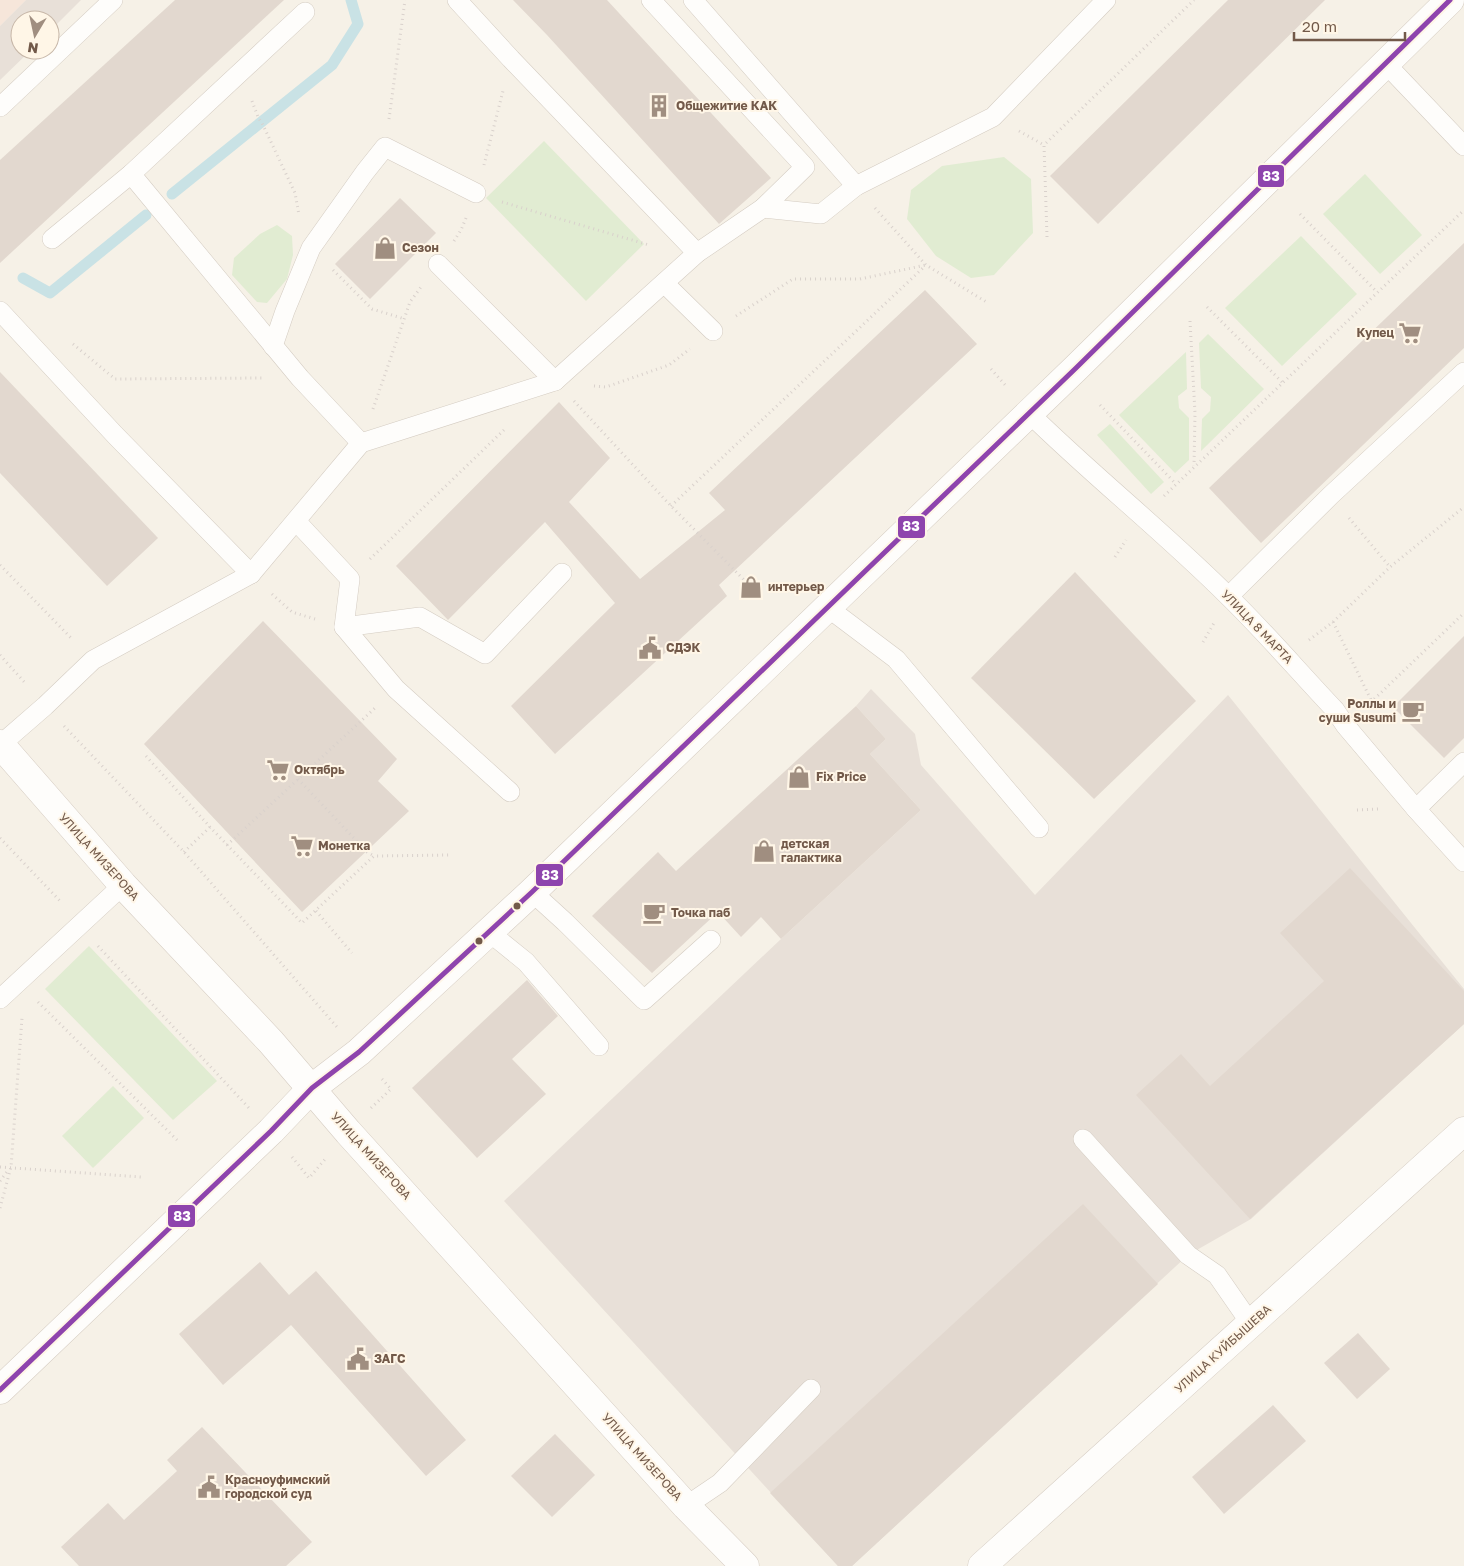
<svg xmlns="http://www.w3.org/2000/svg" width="1464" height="1566" font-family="'Golos Text',sans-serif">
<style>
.commercial{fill:#f6e6da}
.industrial{fill:#e8e0d8}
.green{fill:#e1ecd2}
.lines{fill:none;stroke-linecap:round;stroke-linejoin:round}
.stream{stroke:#c9e2e5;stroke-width:11}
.building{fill:#e2d8cf}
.lane-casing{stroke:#d4ccc2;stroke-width:20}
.secondary-casing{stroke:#d6cdc3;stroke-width:29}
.path{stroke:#d9d1cc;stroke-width:3;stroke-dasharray:1 4;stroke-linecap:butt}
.lane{stroke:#fefdfb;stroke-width:19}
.secondary{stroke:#fefdfb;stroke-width:28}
.bus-1-casing{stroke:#fff6e7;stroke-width:9}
.bus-1{stroke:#8e44ad;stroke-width:5}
.bus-dot{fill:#725949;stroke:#fff6e7;stroke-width:2}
.labels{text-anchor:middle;stroke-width:4;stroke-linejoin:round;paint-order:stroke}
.poi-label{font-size:12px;font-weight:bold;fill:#725949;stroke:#fff6e7;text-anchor:start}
.street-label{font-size:12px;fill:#725949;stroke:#fff6e7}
.line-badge{stroke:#fff6e7;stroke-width:2}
.badge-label{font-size:14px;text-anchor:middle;font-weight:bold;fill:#fff}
</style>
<rect width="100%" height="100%" fill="#f6f1e7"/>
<path class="commercial" d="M0,0H26L0,26Z"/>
<g class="industrial">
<path d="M26,0H81L50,31V20H20V50H31L0,80V26Z"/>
<path d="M871,689L915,734L921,765L1035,895L1228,695L1464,989V1024L1251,1219L1188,1255L852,1566H838L504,1201L781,939L921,810L870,754L886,739L856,706Z"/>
</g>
<g class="green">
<path d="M544,141L644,244L586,301L486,198Z"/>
<path d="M1004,157L1031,179L1033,233L994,275L971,278L936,256L907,219L911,190L942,166Z"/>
<path d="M1365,174L1422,235L1380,274L1323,214Z"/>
<path d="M277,225L292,236L293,255L287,279L267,303L257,302L232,275L234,258L260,234Z"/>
<path d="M1301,236L1357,294L1282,366L1225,308Z"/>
<path d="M1208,334L1264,389L1201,451L1202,419L1210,411L1211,397L1201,388L1199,343Z"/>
<path d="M1186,352L1187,389L1178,396L1179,408L1189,418V460L1175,473L1119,415Z"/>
<path d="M1110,424L1164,482L1151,494L1097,435Z"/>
<path d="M89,946L217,1081L173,1120L45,989Z"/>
<path d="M113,1086L144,1118L93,1168L62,1136Z"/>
</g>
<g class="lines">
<g class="stream">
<path d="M172,194L332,65L358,24L351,0"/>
<path d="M23,278L50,293L146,215"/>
</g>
</g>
<g class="building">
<path d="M175,0H284L0,263V160Z"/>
<path d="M513,0H607L771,178L719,224L547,35Z"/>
<path d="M1228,0H1325L1098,224L1050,176Z"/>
<path d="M400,198L436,233L370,299L335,264Z"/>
<path d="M1464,243V348L1261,543L1209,488Z"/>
<path d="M925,290L977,344L719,585L727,596L555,754L511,706L615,603L545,522L448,620L396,566L559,402L610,458L569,502L640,579L725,510L709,493Z"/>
<path d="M0,372L158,538L107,586L0,473Z"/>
<path d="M1075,572L1196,701L1094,799L971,678Z"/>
<path d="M263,621L397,759L378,781L409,811L302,912L144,744Z"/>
<path d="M1464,636V738L1444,758L1393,707Z"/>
<path d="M856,706L886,739L870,754L921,810L781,939L761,917L741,937L718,912L652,973L592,916L658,852L676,871Z"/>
<path d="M1350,868L1464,991V1024L1250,1219L1136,1095L1181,1054L1210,1086L1324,981L1280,933Z"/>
<path d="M527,980L558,1016L512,1059L546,1094L477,1158L412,1088Z"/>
<path d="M1083,1204L1158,1284L852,1566H838L770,1493Z"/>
<path d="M260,1262L289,1295L316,1271L466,1440L426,1476L291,1325L223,1385L179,1334Z"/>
<path d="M1358,1333L1390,1369L1357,1399L1324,1363Z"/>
<path d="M1273,1405L1306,1441L1224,1514L1192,1477Z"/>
<path d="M202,1427L312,1542L286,1566H79L61,1547L108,1503L124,1520L177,1471L167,1460Z"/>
<path d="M555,1434L595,1475L552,1517L511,1476Z"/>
</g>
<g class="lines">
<defs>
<g id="lane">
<path d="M457,0L511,59L697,253"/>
<path d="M693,0L856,186"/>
<path d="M1386,64L1464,146"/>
<path d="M0,107L113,0"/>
<path d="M131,174L300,378L361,443"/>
<path d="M763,208L821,214L856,186L993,117L1106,0"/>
<path d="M52,239L131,174L305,12"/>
<path d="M438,264L555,381"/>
<path d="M664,283L713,331"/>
<path d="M0,311L115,435L251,574"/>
<path d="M273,346L285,311L311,248L365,172L385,147L476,193"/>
<path d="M1029,413C1093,476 1164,532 1228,596C1265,632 1299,672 1335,710L1345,725L1416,809L1464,862"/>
<path d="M296,521L350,579L344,627L396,689L510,792"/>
<path d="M1229,596L1331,495L1464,372"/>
<path d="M827,607L896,659L1039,828"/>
<path d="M344,627L420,617L485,654L562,573"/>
<path d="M0,745L45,706L93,660L251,574L361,443L555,381L697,253L763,208L805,167L651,0"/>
<path d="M1416,809L1464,762"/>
<path d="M532,892L565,922L644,1000L711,940"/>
<path d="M489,932L526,962L599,1046"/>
<path d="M0,999L123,885"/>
<path d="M1083,1139L1188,1255L1217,1275L1251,1324"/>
<path d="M686,1506L720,1483L811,1389"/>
</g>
<g id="secondary">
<path d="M0,744L123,885L271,1042L348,1132L686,1506L745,1566"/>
<path d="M0,1390L271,1131L312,1088L359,1052L532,892L1076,368L1450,0"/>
<path d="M982,1566L1464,1131"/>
</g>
</defs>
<use href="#lane" class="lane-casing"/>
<use href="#secondary" class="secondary-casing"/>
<g class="path">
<path d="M252,101L258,117L263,125L295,193L299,215"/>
<path d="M389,119L405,0"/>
<path d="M1019,131L1044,145"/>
<path d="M484,165L503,91"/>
<path d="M502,202L649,245"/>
<path d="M875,208L926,265L988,303"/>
<path d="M1300,214L1377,292"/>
<path d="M1047,237L1044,145L1194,0"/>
<path d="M454,241L461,230L466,218"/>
<path d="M333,270L372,309L405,319"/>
<path d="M1207,307L1282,382"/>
<path d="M736,316L793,279H860L926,265"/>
<path d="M1190,321L1195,413L1194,466"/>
<path d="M73,344L115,379L262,378"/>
<path d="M991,369L1007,387"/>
<path d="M594,386L606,387L669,365L690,349"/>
<path d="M574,401L671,506L751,587"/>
<path d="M1100,405L1176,484"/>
<path d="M373,409L410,302L421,287"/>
<path d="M1164,496L1464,210"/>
<path d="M671,506L925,266"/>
<path d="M1349,518L1390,567"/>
<path d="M1115,557L1126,540"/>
<path d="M370,559L506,428"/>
<path d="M0,565L73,640"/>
<path d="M272,594L292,612L315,619"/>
<path d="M1333,622L1372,702"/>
<path d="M1309,640L1333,622L1390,567L1464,507"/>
<path d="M1203,642L1214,623"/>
<path d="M0,655L26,684"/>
<path d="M1367,706L1464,613"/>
<path d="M64,726L184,852L337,1027"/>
<path d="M146,756L210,827L302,923L374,856L451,855"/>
<path d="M298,779L367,852L374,856"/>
<path d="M1357,810L1378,809"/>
<path d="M0,838L62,903"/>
<path d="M227,845L375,708"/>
<path d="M184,852L210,827"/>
<path d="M316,911L352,953"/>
<path d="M98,946L249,1108"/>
<path d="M38,1002L177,1140"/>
<path d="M371,1108L391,1089L380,1077"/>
<path d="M292,1157L309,1178L327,1157"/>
<path d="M0,1167L141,1177"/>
<path d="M0,1181L9,1169"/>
<path d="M0,1208L11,1167L22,1018"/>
</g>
<use href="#lane" class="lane"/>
<use href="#secondary" class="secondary"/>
<defs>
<path id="bus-1" d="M0,1390L271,1131L312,1088L359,1052L532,892L1076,368L1450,0"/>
</defs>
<use href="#bus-1" class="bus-1-casing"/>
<use href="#bus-1" class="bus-1"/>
</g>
<defs>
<symbol id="building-bare" viewBox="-9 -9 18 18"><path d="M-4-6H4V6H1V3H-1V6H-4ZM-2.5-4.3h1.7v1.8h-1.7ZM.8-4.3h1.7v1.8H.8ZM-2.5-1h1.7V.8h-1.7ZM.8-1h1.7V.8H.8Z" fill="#a08e80" stroke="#fff6e7" stroke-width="2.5" paint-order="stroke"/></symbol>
<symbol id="shop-bare" viewBox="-9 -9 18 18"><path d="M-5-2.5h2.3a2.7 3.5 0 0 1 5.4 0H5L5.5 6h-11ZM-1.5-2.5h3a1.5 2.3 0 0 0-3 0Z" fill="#a08e80" stroke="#fff6e7" stroke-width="2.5" paint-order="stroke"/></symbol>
<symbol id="supermarket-bare" viewBox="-9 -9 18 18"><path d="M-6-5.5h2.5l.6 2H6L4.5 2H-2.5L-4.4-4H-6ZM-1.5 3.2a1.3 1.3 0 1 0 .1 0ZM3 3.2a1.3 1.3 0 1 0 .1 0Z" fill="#a08e80" stroke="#fff6e7" stroke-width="2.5" paint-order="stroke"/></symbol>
<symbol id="civic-bare" viewBox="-9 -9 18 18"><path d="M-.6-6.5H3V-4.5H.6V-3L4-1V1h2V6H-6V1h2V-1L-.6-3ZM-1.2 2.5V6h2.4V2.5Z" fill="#a08e80" stroke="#fff6e7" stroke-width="2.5" paint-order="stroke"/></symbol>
<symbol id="cafe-bare" viewBox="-9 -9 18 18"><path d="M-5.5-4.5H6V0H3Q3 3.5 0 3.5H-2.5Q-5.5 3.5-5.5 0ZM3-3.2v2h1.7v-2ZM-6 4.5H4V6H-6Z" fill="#a08e80" stroke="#fff6e7" stroke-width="2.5" paint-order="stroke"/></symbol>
</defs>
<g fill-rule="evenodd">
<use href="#building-bare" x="643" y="90" width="32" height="32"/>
<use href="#shop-bare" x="369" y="232" width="32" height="32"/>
<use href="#supermarket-bare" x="1394" y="317" width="32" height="32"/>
<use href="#shop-bare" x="735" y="571" width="32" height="32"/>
<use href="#civic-bare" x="634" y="632" width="32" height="32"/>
<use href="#cafe-bare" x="1397" y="695" width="32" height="32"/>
<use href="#supermarket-bare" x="262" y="754" width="32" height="32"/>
<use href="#shop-bare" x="783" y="761" width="32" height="32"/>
<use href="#supermarket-bare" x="286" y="830" width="32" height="32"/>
<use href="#shop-bare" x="748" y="835" width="32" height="32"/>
<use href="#cafe-bare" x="638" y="897" width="32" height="32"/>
<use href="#civic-bare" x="342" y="1343" width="32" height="32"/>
<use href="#civic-bare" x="193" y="1471" width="32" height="32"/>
</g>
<g class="bus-dot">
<circle cx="517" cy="906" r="4.5"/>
<circle cx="479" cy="941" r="4.5"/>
</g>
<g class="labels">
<g class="poi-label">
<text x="676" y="110">Общежитие КАК</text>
<text x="402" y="252">Сезон</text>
<text x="1394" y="337" text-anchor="end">Купец</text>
<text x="768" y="591">интерьер</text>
<text x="666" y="652">СДЭК</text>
<text x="1396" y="708" text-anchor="end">Роллы и<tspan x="1396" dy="14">суши Susumi</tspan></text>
<text x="294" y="774">Октябрь</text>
<text x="816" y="781">Fix Price</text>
<text x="781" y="848">детская<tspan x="781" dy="14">галактика</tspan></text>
<text x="318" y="850">Монетка</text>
<text x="671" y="917">Точка паб</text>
<text x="374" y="1363">ЗАГС</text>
<text x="225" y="1484">Красноуфимский<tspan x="225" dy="14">городской суд</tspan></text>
</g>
<g class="street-label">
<text transform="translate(1257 627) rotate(46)" y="4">УЛИЦА 8 МАРТА</text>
<text transform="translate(99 857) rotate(48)" y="4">УЛИЦА МИЗЕРОВА</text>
<text transform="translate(371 1156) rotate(48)" y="4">УЛИЦА МИЗЕРОВА</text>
<text transform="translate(1223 1349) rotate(-42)" y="4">УЛИЦА КУЙБЫШЕВА</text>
<text transform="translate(642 1457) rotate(48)" y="4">УЛИЦА МИЗЕРОВА</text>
</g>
</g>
<g class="line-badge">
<rect x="1257" y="164" width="28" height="24" rx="5" fill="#8e44ad"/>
<rect x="897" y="515" width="29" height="24" rx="5" fill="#8e44ad"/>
<rect x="535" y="863" width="29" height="24" rx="5" fill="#8e44ad"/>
<rect x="167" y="1204" width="29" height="24" rx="5" fill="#8e44ad"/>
</g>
<g class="badge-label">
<text x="1271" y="181">83</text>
<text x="911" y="531">83</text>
<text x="550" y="880">83</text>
<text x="182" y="1221">83</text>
</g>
<g transform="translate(35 35) rotate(189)"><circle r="24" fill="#fff6e7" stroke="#c7b7a8"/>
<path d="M0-4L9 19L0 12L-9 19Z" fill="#a08e80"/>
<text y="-8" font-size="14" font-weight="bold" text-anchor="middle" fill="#725949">N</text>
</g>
<path d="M1294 32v8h111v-8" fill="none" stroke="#725949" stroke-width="2.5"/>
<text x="1302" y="32" font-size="15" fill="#725949" stroke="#fff6e7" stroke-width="4" paint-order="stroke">20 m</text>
</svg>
